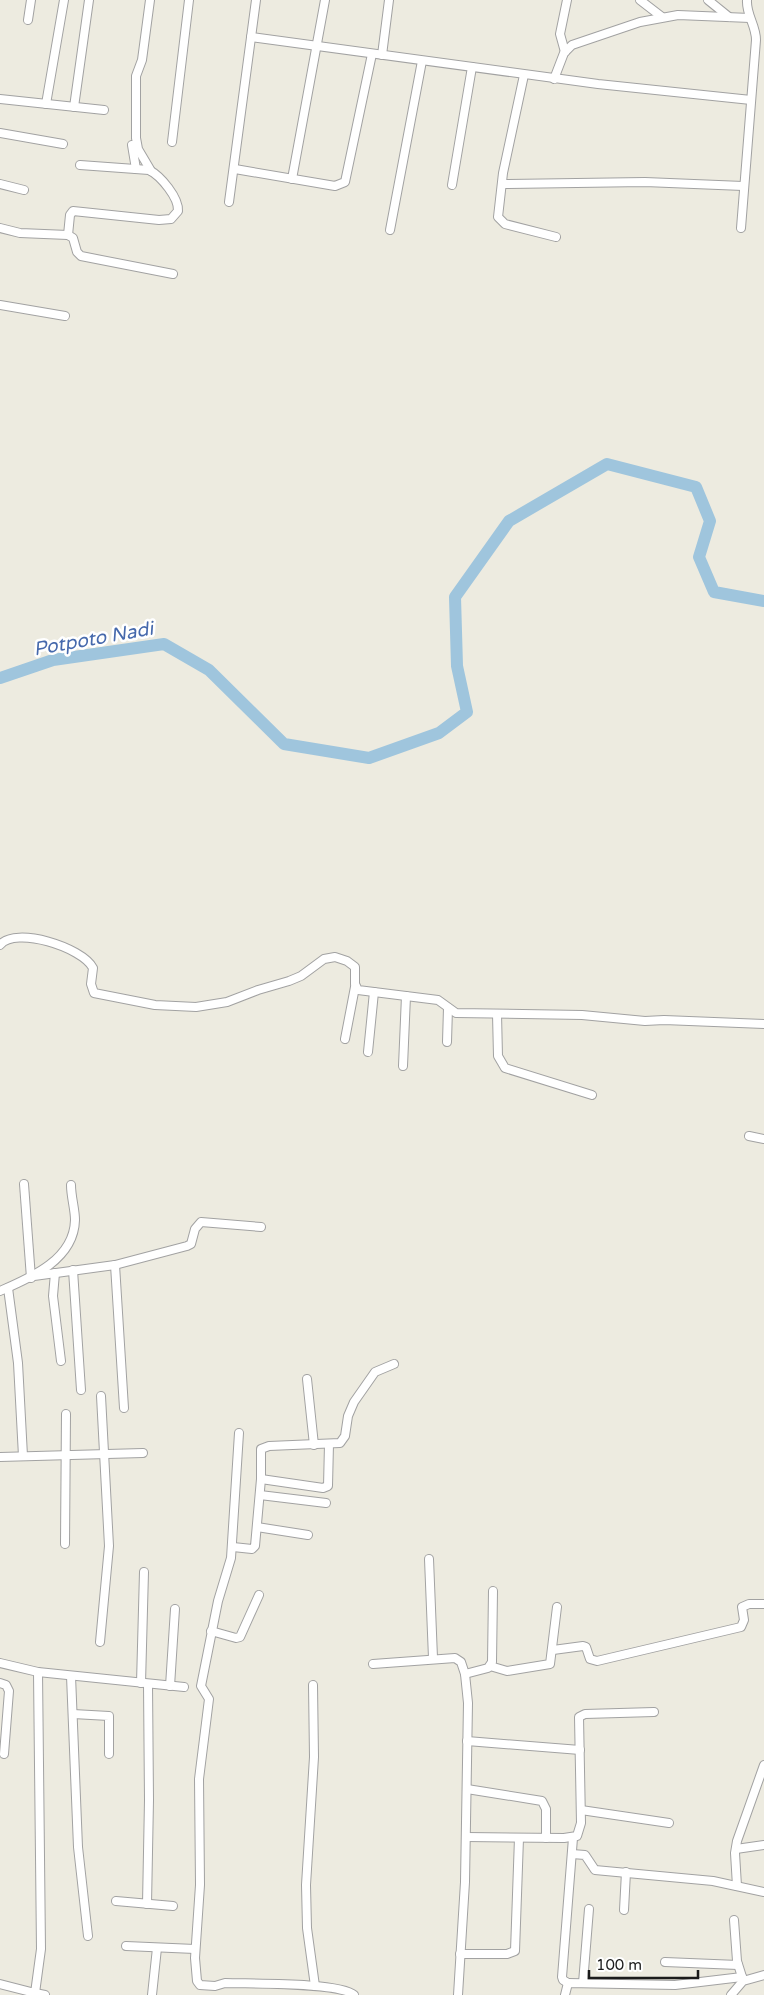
<svg xmlns="http://www.w3.org/2000/svg" width="764" height="1995" font-family="'Varela Round',sans-serif">
<style>
.lines{fill:none;stroke-linecap:round;stroke-linejoin:round}
.river{stroke:#9fc5dd;stroke-width:12}
.minor-casing{stroke:#a2a2a2;stroke-width:10}
.minor{stroke:#fff;stroke-width:8}
.labels{text-anchor:middle;stroke-width:5;stroke-linejoin:round;paint-order:stroke}
.water-label{font-size:19px;font-style:italic;fill:#4669ac;stroke:#fff}
</style>
<rect width="100%" height="100%" fill="#edebe0"/>
<g class="lines">
<path class="river" d="M0,678L53,660L164,644L209,670L284,744L369,758L439,733L467,712L457,666L455,597L509,521L607,464L696,487L710,521L699,557L714,592L764,601"/>
<defs>
<g id="minor">
<path d="M150,0L142,60L136,76V138L138,149L151,171"/>
<path d="M640,0L662,17"/>
<path d="M708,0L729,17"/>
<path d="M28,20L31,0"/>
<path d="M251,37L598,84L751,100"/>
<path d="M565,52L560,34L567,0"/>
<path d="M382,55L389,0"/>
<path d="M524,75L503,173L498,217L505,224L556,237"/>
<path d="M554,79L564,53L572,45L640,22L678,15L750,18"/>
<path d="M0,99L104,110"/>
<path d="M46,104L64,0"/>
<path d="M74,107L89,0"/>
<path d="M0,133L63,144"/>
<path d="M172,142L189,0"/>
<path d="M132,145L136,169"/>
<path d="M235,169L335,186L345,182L372,54"/>
<path d="M292,179L325,0"/>
<path d="M0,184L24,190"/>
<path d="M502,184L645,182L743,186"/>
<path d="M452,185L472,67"/>
<path d="M229,202L256,0"/>
<path d="M0,228L20,233L68,235L73,238L77,252L81,256L173,274"/>
<path d="M741,228L756,40C756,25 746,15 747,0"/>
<path d="M390,230L422,61"/>
<path d="M68,235L70,215L73,211L159,220L171,219L178,211C179,198 161,176 149,170L80,165"/>
<path d="M0,305L65,316"/>
<path d="M0,945C15,926 82,947 93,968L91,984L94,993L155,1005L196,1007L227,1002L258,990L289,981L301,976L324,959L335,957L347,961L355,967V984L358,990L438,1000L456,1013L582,1015L645,1021L664,1020L764,1024"/>
<path d="M497,1014L498,1056L505,1068L592,1095"/>
<path d="M345,1039L355,987"/>
<path d="M447,1042L448,1008"/>
<path d="M368,1052L374,992"/>
<path d="M403,1066L406,996"/>
<path d="M749,1136L764,1139"/>
<path d="M24,1184L31,1278"/>
<path d="M115,1265L124,1408"/>
<path d="M73,1270L81,1390"/>
<path d="M55,1273L53,1296L61,1361"/>
<path d="M34,1276L115,1265L187,1246L191,1244L195,1229L201,1222L261,1227"/>
<path d="M8,1288L18,1363L23,1456"/>
<path d="M0,1291C30,1278 74,1260 75,1220C75,1209 71,1197 71,1185"/>
<path d="M307,1379L314,1445"/>
<path d="M239,1433L231,1558L218,1601L201,1686L209,1699L199,1779L200,1885L195,1958L197,1981L200,1985L215,1986L225,1983C249,1984 340,1982 354,1995"/>
<path d="M0,1457L143,1453"/>
<path d="M261,1479L323,1488L328,1486L329,1444"/>
<path d="M260,1495L326,1503"/>
<path d="M257,1527L308,1535"/>
<path d="M65,1544L66,1414"/>
<path d="M233,1547L252,1549L255,1546L261,1479V1449L269,1446L340,1443L345,1436L348,1416L354,1402L375,1372L394,1364"/>
<path d="M429,1559L433,1658"/>
<path d="M211,1631L236,1638L240,1637L259,1595"/>
<path d="M100,1642L109,1546L101,1396"/>
<path d="M553,1650L583,1646L586,1647L590,1659L597,1661L741,1627L744,1620L742,1607L749,1604H764"/>
<path d="M0,1663L38,1672L184,1687"/>
<path d="M373,1664L455,1658L461,1662L465,1674L468,1703L465,1882L458,1995"/>
<path d="M490,1666L507,1671L550,1664L557,1607"/>
<path d="M465,1674L488,1668L492,1662L493,1591"/>
<path d="M71,1676L78,1847L88,1936"/>
<path d="M0,1683L6,1685L9,1691L4,1754"/>
<path d="M141,1683L144,1572"/>
<path d="M313,1685L314,1757L306,1885L307,1928L315,1986"/>
<path d="M170,1686L175,1609"/>
<path d="M73,1714L109,1716V1754"/>
<path d="M467,1741L580,1750"/>
<path d="M467,1789L542,1801L546,1809V1838"/>
<path d="M581,1810L669,1823"/>
<path d="M466,1837L564,1838L577,1836L581,1823L579,1717L585,1714L654,1712"/>
<path d="M736,1849L764,1845"/>
<path d="M572,1854L585,1855L595,1870L713,1881L764,1892"/>
<path d="M737,1886L735,1853L737,1841L764,1765"/>
<path d="M116,1901L173,1906"/>
<path d="M147,1904L149,1800L148,1684"/>
<path d="M624,1910L626,1872"/>
<path d="M734,1920L737,1961L743,1980"/>
<path d="M126,1946L195,1949"/>
<path d="M460,1954H507L515,1951L519,1838"/>
<path d="M665,1962L738,1965"/>
<path d="M568,1983L563,1980L562,1977L573,1838"/>
<path d="M583,1983L589,1909"/>
<path d="M0,1984L35,1993L41,1949L38,1672"/>
<path d="M35,1993L45,1995"/>
<path d="M152,1995L157,1948"/>
<path d="M565,1995L568,1983L675,1985L742,1977"/>
<path d="M731,1995L743,1981L764,1975"/>
</g>
</defs>
<use href="#minor" class="minor-casing"/>
<use href="#minor" class="minor"/>
</g>
<g class="labels">
<g class="water-label">
<text transform="translate(93 638) rotate(-10)" y="7">Potpoto Nadi</text>
</g>
</g>
<path d="M589 1970v8h109v-8" fill="none" stroke="#1b1b1b" stroke-width="2.5"/>
<text x="596" y="1970" font-size="15" fill="#1b1b1b" stroke="#ffffff" stroke-width="4" paint-order="stroke">100 m</text>
</svg>
